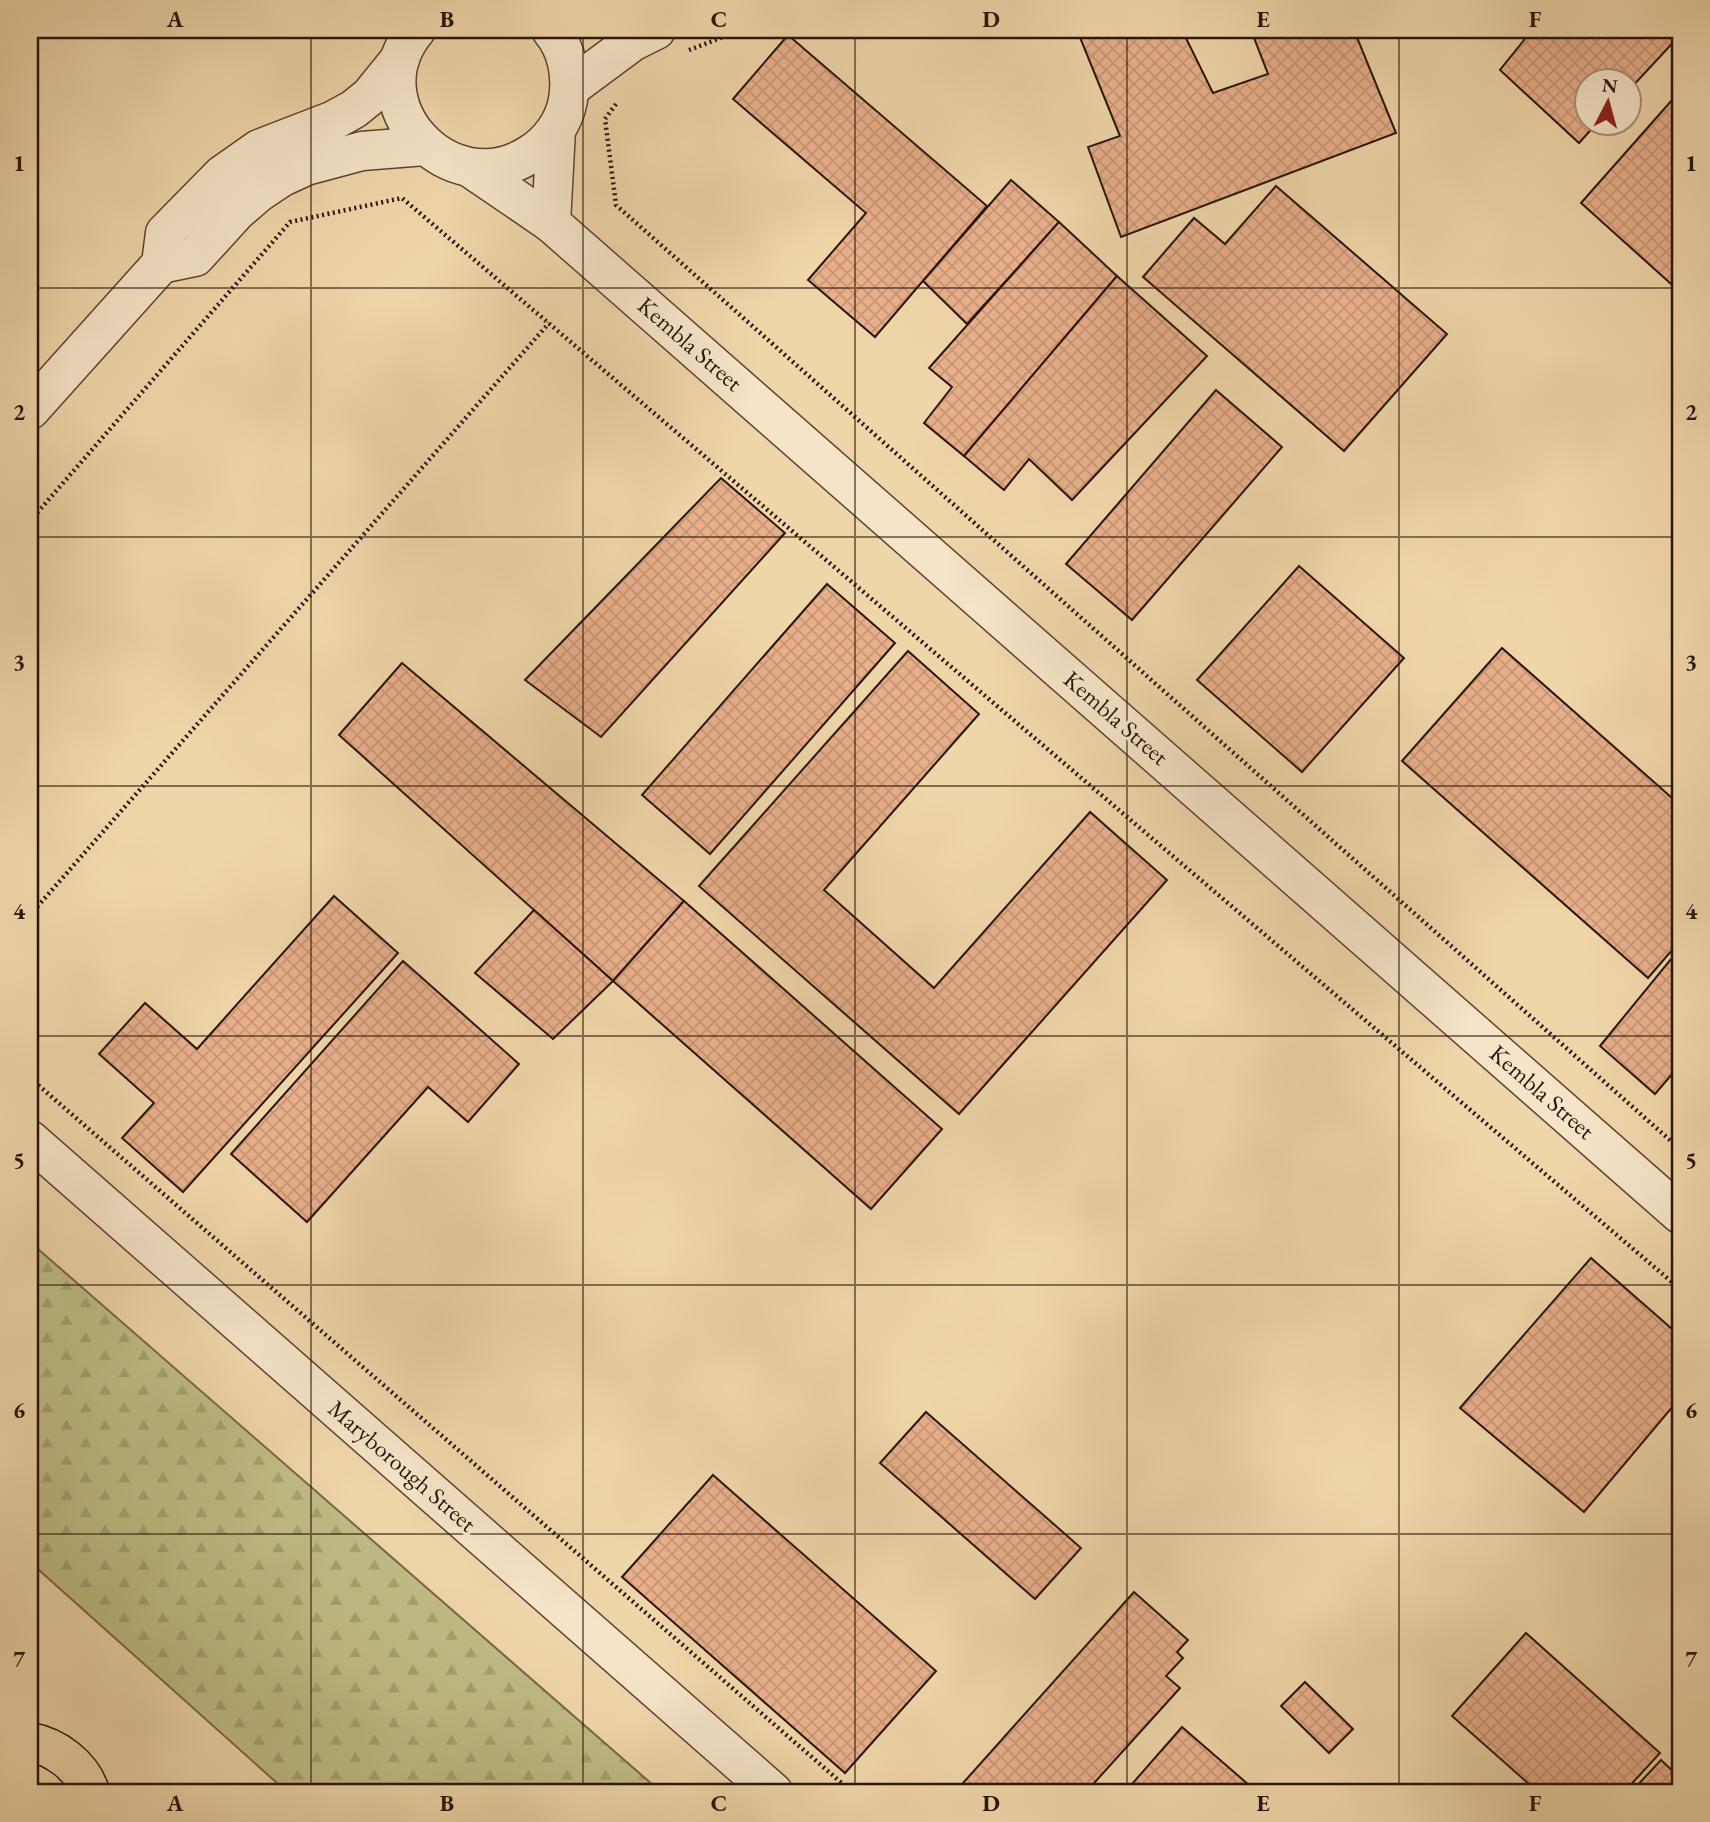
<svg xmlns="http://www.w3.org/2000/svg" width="1710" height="1822" font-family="'EB Garamond',serif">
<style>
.forest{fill:url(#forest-firs);stroke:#746848;stroke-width:2}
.building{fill:url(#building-cross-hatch);stroke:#29150d;stroke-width:2}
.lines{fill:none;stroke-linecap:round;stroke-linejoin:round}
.minor-casing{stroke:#5a4534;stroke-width:41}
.major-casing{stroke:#29150d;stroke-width:41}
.path{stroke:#29150d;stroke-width:4.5;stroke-dasharray:2 3.5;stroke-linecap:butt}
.minor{stroke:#f5e4c7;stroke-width:38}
.major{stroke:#efd6a9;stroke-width:38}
.grid{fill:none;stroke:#29150d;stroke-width:2;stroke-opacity:0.55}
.labels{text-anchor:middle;stroke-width:6;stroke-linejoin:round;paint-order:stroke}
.street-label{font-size:24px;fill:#29150d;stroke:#f5e4c7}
.neatline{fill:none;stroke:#29150d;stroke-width:2.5}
.grid-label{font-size:23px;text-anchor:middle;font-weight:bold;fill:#29150d}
</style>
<defs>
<pattern id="forest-firs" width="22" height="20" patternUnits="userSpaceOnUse" patternTransform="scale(1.75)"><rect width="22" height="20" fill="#bfbc84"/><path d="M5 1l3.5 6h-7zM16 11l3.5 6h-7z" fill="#a4a171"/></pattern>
<pattern id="building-cross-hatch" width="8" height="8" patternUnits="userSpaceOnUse" patternTransform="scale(1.75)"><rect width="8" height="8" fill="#e8af8a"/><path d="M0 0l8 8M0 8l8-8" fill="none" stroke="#c79676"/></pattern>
</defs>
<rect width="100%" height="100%" fill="#efd6a9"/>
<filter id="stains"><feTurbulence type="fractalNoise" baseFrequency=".00286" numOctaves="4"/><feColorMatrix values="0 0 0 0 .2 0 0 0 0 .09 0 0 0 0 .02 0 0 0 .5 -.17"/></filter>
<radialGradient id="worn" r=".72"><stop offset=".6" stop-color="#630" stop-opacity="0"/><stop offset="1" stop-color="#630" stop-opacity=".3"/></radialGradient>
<path class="forest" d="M30,1242L661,1792H287L30,1562Z"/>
<g class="building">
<path d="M1077,30H1182L1213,93L1268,74L1251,30H1354L1396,133L1121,237L1088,147L1120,136Z"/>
<path d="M1532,30H1680V35L1630,89V80H1588V122H1598L1579,143L1500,70Z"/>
<path d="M788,35L987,206L875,337L808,280L866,213L733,99Z"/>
<path d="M1680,91V292L1581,203Z"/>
<path d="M1011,180L1059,222L967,324L923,281Z"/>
<path d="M1276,186L1447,334L1344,451L1143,277L1194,218L1225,244Z"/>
<path d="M1059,222L1117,276L964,456L924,423L952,387L929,368Z"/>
<path d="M1117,276L1207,356L1072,500L1029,459L1004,490L964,456Z"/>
<path d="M1216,390L1282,447L1132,620L1066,564Z"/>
<path d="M721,478L785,533L601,737L525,680Z"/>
<path d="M1299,566L1404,658L1302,772L1197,680Z"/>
<path d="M827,584L895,643L710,854L642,795Z"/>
<path d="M1502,648L1680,805V941L1648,978L1402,761Z"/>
<path d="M908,651L979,714L824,890L934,988L1090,812L1167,880L959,1114L699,886Z"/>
<path d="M402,663L684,901L613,981L339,735Z"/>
<path d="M334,896L398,953L183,1192L122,1138L154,1103L99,1054L145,1003L197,1049Z"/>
<path d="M684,901L942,1129L871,1209L613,981Z"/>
<path d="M534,910L613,981L553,1039L475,973Z"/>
<path d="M1680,948V1065L1655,1094L1600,1046Z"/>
<path d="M403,961L519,1064L468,1122L428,1087L307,1222L231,1154Z"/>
<path d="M1591,1258L1680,1336V1398L1584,1512L1460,1408Z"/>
<path d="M926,1412L1081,1548L1035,1599L880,1463Z"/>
<path d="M713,1475L936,1671L845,1773L622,1577Z"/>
<path d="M1134,1592L1188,1640L1177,1652L1183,1658L1166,1676L1180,1688L1086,1792H955Z"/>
<path d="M1526,1633L1660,1753L1624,1792H1538L1452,1716Z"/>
<path d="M1305,1682L1353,1729L1329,1753L1281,1706Z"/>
<path d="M1182,1727L1257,1792H1125Z"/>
<path d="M1661,1760L1680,1778V1792H1631Z"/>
</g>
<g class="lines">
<defs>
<g id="minor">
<path d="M416,30C355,103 449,205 529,155C549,143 564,123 568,100C572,75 567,49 551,30"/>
<path d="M570,88L632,42L656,30"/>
<path d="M472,169L551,223L1680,1214"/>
<path d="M551,223L556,130"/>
<path d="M161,264L195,257L237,211L258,193L282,177L306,166L362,151L425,146"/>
<path d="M30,410L161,264L165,233L222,175L259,149L334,120L354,109L370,96L400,59"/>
<path d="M30,1140L773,1792"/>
</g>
<path id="major" d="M30,1742C56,1747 82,1766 90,1792"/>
</defs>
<use href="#minor" class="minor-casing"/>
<use href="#major" class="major-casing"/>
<g class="path">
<path d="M689,50L741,30"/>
<path d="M616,104L605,119L616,205L1680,1149"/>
<path d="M30,521L290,222L402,198L1680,1289"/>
<path d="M30,915L549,323"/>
<path d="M30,1078L852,1792"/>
</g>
<use href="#minor" class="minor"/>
<use href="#major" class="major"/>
</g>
<path class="grid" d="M311,30V1792M583,30V1792M855,30V1792M1127,30V1792M1399,30V1792M30,288H1680M30,537H1680M30,786H1680M30,1036H1680M30,1285H1680M30,1534H1680"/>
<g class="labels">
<g class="street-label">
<text transform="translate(690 344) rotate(41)" y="8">Kembla Street</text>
<text transform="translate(1116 718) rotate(41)" y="8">Kembla Street</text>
<text transform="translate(1542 1092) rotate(41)" y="8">Kembla Street</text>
<text transform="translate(402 1466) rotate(41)" y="8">Maryborough Street</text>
</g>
</g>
<rect width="1710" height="1822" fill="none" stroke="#efd6a9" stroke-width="77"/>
<g transform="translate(1608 102) rotate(6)"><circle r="33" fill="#f5e4c7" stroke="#a3917d" stroke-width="2"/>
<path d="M0-5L12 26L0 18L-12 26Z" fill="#8f2418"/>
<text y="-10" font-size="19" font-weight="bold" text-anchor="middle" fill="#29150d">N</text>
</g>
<rect x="38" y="38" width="1634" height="1746" class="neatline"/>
<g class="grid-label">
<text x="175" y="27">A</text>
<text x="447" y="27">B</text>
<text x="719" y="27">C</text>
<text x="991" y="27">D</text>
<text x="1263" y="27">E</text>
<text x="1535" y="27">F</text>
<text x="19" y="171">1</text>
<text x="1691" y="171">1</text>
<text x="19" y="420">2</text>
<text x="1691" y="420">2</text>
<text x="19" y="670">3</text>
<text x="1691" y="670">3</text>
<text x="19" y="919">4</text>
<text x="1691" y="919">4</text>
<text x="19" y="1168">5</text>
<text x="1691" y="1168">5</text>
<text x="19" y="1418">6</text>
<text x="1691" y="1418">6</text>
<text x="19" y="1667">7</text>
<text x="1691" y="1667">7</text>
<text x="175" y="1811">A</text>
<text x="447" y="1811">B</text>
<text x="719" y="1811">C</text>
<text x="991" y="1811">D</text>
<text x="1263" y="1811">E</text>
<text x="1535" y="1811">F</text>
</g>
<rect width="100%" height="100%" filter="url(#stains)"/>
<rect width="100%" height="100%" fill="url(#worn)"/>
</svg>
